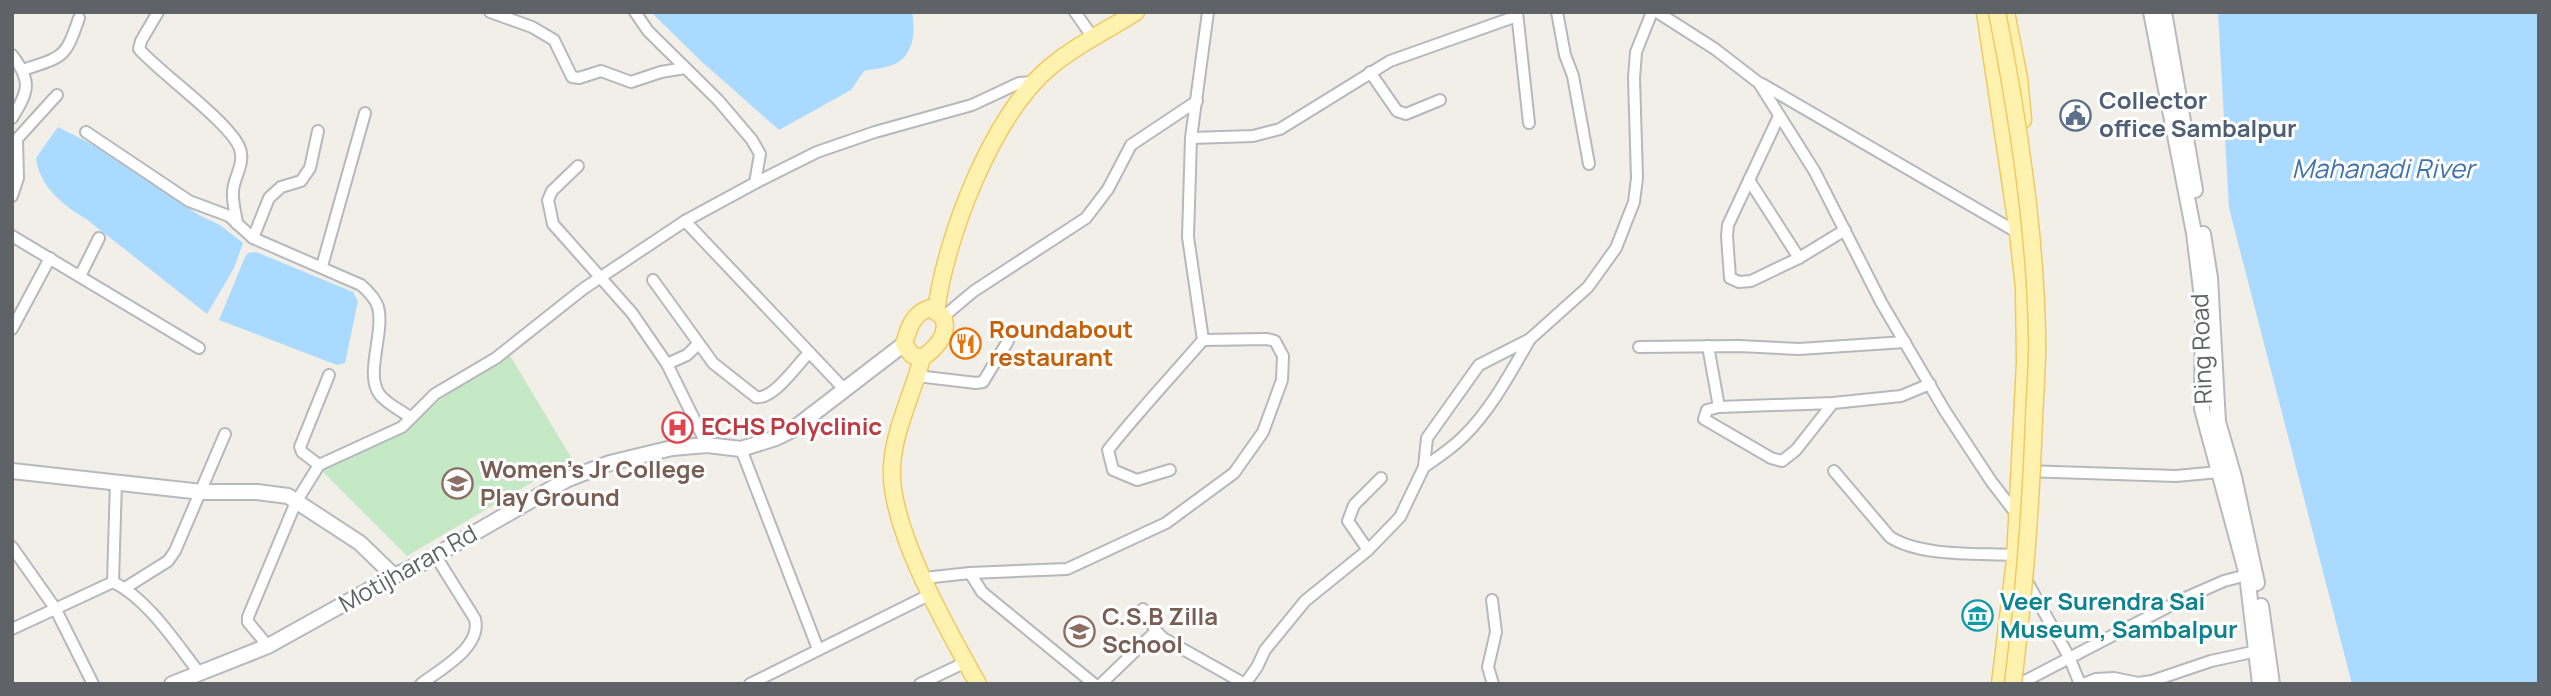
<svg xmlns="http://www.w3.org/2000/svg" width="2551" height="696" font-family="Manrope,sans-serif">
<style>
.green{fill:#c5e8c5}
.water{fill:#aadaff}
.lines{fill:none;stroke-linecap:round;stroke-linejoin:round}
.street-casing{stroke:#b5b8bc;stroke-width:14}
.secondary-casing{stroke:#b6babf;stroke-width:18}
.primary-casing{stroke:#f2c960;stroke-width:19}
.street{stroke:#fff;stroke-width:10}
.secondary{stroke:#fff;stroke-width:14}
.primary{stroke:#fff2af;stroke-width:16}
.primary-bridge-casing{stroke:#f2c960;stroke-width:19;stroke-linecap:butt}
.primary-bridge{stroke:#fff2af;stroke-width:16}
.labels{text-anchor:middle;stroke-width:6;stroke-linejoin:round;paint-order:stroke}
.service-label{font-size:24px;font-weight:bold;fill:#4e5e75;stroke:#fff;text-anchor:start}
.food-label{font-size:24px;font-weight:bold;fill:#c56008;stroke:#fff;text-anchor:start}
.street-label{font-size:24px;fill:#5f6368;stroke:#fff}
.health-label{font-size:24px;font-weight:bold;fill:#be3a42;stroke:#fff;text-anchor:start}
.education-label{font-size:24px;font-weight:bold;fill:#785e54;stroke:#fff;text-anchor:start}
.culture-label{font-size:24px;font-weight:bold;fill:#0d838f;stroke:#fff;text-anchor:start}
.water-label{font-size:26px;font-style:italic;fill:#4174aa;stroke:#fff}
</style>
<rect width="100%" height="100%" fill="#f1efe8"/>
<path class="green" d="M509,354L572,459L407,556L322,471L403,433L441,399Z"/>
<g class="water">
<path d="M651,12H912C915,30 915,52 897,63C888,68 873,69 864,71L851,90L779,130L702,62Z"/>
<path d="M2218,12H2539V684H2352L2229,208Z"/>
<path d="M58,127L93,145L199,215L220,225L243,243L234,268L207,314L85,218C63,206 39,185 36,158Z"/>
<path d="M256,252L353,292L358,301L345,363L337,365L219,320L245,257L248,253Z"/>
</g>
<g class="lines">
<defs>
<g id="street">
<path d="M158,12L141,41L139,49C160,73 232,124 240,149C245,164 234,177 233,191C232,202 236,214 237,224"/>
<path d="M490,12L532,27L554,40L572,77L579,78L601,71L631,82L661,72L685,68"/>
<path d="M1075,12L1094,39"/>
<path d="M1517,12L1529,123"/>
<path d="M1557,12L1565,55L1573,76L1589,164"/>
<path d="M1657,12L1715,49L1759,83L1815,172L1881,302L1945,411L1991,481L2017,515"/>
<path d="M12,55C32,81 29,91 12,118"/>
<path d="M23,70C64,56 65,59 79,18"/>
<path d="M1370,72L1397,111L1406,114L1440,100"/>
<path d="M1762,84L2020,234"/>
<path d="M1779,116L1728,225L1727,236L1730,278L1739,282L1751,281L1799,258L1845,230"/>
<path d="M86,132L189,201L229,216L253,238L361,285C368,291 375,298 378,307C385,332 364,375 380,395C387,404 402,411 411,418"/>
<path d="M1191,138L1253,136L1280,129L1390,61L1517,16"/>
<path d="M578,166L552,191L548,200L553,224L632,313L667,364L707,445"/>
<path d="M1749,180L1799,258"/>
<path d="M755,183L817,152L875,132L972,105L1019,83L1035,82"/>
<path d="M12,196L18,178L17,139L57,95"/>
<path d="M685,221L844,389"/>
<path d="M12,236L199,348"/>
<path d="M253,238L269,198L281,187L301,181L310,168L318,131"/>
<path d="M322,266L365,113"/>
<path d="M80,276L99,238"/>
<path d="M653,280L713,363L756,397C773,400 796,366 808,354"/>
<path d="M943,317L974,291L1086,218L1108,189L1131,145L1197,101"/>
<path d="M12,329L50,258"/>
<path d="M1708,346L1719,407"/>
<path d="M1639,347L1739,346L1799,349L1905,342"/>
<path d="M667,364L687,355L698,344"/>
<path d="M917,376L976,383L983,382L1008,341"/>
<path d="M1833,403L1796,450L1782,461L1771,458L1704,419L1707,410L1719,407L1833,403L1901,396L1930,384"/>
<path d="M741,449L818,649"/>
<path d="M319,465L302,452L300,447L329,375"/>
<path d="M1424,467C1437,458 1451,449 1463,437C1491,410 1511,372 1530,339"/>
<path d="M1170,470L1137,480L1113,470L1108,450C1138,412 1171,377 1203,340"/>
<path d="M1834,471L1890,537C1921,557 1978,553 2015,555"/>
<path d="M2027,471L2176,476L2219,472"/>
<path d="M116,481L113,582C148,599 176,643 200,674"/>
<path d="M12,547L55,608L93,684"/>
<path d="M1368,550L1348,521L1354,505L1381,478"/>
<path d="M970,573L982,592L1094,684"/>
<path d="M924,578L970,573L1067,569L1166,523L1234,473L1263,432L1282,380L1283,356L1275,341L1267,339L1203,340L1188,237L1191,138L1208,12"/>
<path d="M2025,578L2069,657L2080,684"/>
<path d="M125,588L168,561L175,551L225,434"/>
<path d="M1492,600L1496,632L1488,667L1493,684"/>
<path d="M1143,609L1156,631L1163,638L1245,684"/>
<path d="M12,629L113,582"/>
<path d="M268,646L248,622V617L296,502L319,465L402,427L435,394L496,358L583,289L685,221L755,183L760,154L752,140L718,100L648,31L635,12"/>
<path d="M2009,683L2025,681L2183,599L2224,581L2247,575"/>
<path d="M421,684C441,669 482,647 475,619L435,555"/>
<path d="M750,684L931,594"/>
<path d="M920,684L966,662"/>
<path d="M1101,684L1156,631"/>
<path d="M1245,684L1257,667L1265,650L1305,601L1368,550L1400,517L1424,467L1427,438L1479,365L1530,339L1588,287L1616,248L1634,202L1637,178L1634,78L1636,52L1652,12"/>
<path d="M2083,684L2096,679L2114,678L2138,683L2152,681L2211,661L2257,651"/>
</g>
<g id="secondary">
<path d="M2151,12L2194,233L2203,306L2202,409L2247,575L2260,684"/>
<path d="M2164,12L2195,190"/>
<path d="M2203,234L2210,278L2218,422L2234,477L2257,583"/>
<path d="M12,471L202,492H257L288,496L360,543L394,576"/>
<path d="M2261,606L2272,684"/>
<path d="M172,684L268,646L394,576L424,562L568,479L610,463L672,448L707,445L741,449L776,438L792,430L904,344"/>
</g>
<g id="primary">
<path d="M1985,12L2018,233L2024,288L2025,362L2015,560L2000,684"/>
<path d="M2006,12L2019,78L2023,120"/>
<path d="M930,308L943,317C950,334 935,349 922,358L912,355L904,344C909,328 912,314 930,308Z"/>
<path d="M936,311C946,236 992,116 1050,67C1076,45 1108,30 1136,12"/>
<path d="M922,358C913,393 894,430 892,466C888,527 948,630 978,684"/>
</g>
</defs>
<use href="#street" class="street-casing"/>
<use href="#secondary" class="secondary-casing"/>
<use href="#primary" class="primary-casing"/>
<use href="#street" class="street"/>
<use href="#secondary" class="secondary"/>
<use href="#primary" class="primary"/>
<defs>
<path id="primary-bridge" d="M1997,12C2018,117 2035,226 2037,334C2038,362 2035,391 2034,419C2031,508 2024,595 2013,684"/>
</defs>
<use href="#primary-bridge" class="primary-bridge-casing"/>
<use href="#primary-bridge" class="primary-bridge"/>
</g>
<defs>
<symbol id="civic-ring" viewBox="-11 -11 22 22"><circle r="9.5" fill="#fff" stroke="#5c6f8a" stroke-width="1.5"/><path d="M-.6-6.5H3V-4.5H.6V-3L4-1V1h2V6H-6V1h2V-1L-.6-3ZM-1.2 2.5V6h2.4V2.5Z" fill="#5c6f8a"/></symbol>
<symbol id="restaurant-ring" viewBox="-11 -11 22 22"><circle r="9.5" fill="#fff" stroke="#e8710a" stroke-width="1.5"/><path d="M-5-6h1v4h1v-4h1v4h1v-4h1v5L-1.5 .5V6h-2V.5L-5-1ZM5-6V6H3V1.5H1.5Q1.5-4 5-6Z" fill="#e8710a"/></symbol>
<symbol id="hospital-ring" viewBox="-11 -11 22 22"><circle r="9.5" fill="#fff" stroke="#e0444e" stroke-width="1.5"/><path d="M-5-5h3v3.5h4V-5h3V5h-3V1.5h-4V5h-3Z" fill="#e0444e"/></symbol>
<symbol id="university-ring" viewBox="-11 -11 22 22"><circle r="9.5" fill="#fff" stroke="#8d6e63" stroke-width="1.5"/><path d="M0-5L7-2L0 1L-7-2ZM-4 1L0 2.5L4 1V4Q0 6-4 4Z" fill="#8d6e63"/></symbol>
<symbol id="museum-ring" viewBox="-11 -11 22 22"><circle r="9.5" fill="#fff" stroke="#0f9aa8" stroke-width="1.5"/><path d="M0-6L6-3V-2H-6V-3ZM-5-1h2V3h-2ZM-1-1h2V3h-2ZM3-1h2V3H3ZM-6 4H6V6H-6Z" fill="#0f9aa8"/></symbol>
<symbol id="school-ring" viewBox="-11 -11 22 22"><circle r="9.5" fill="#fff" stroke="#8d6e63" stroke-width="1.5"/><path d="M0-5L7-2L0 1L-7-2ZM-4 1L0 2.5L4 1V4Q0 6-4 4Z" fill="#8d6e63"/></symbol>
</defs>
<g fill-rule="evenodd">
<use href="#civic-ring" x="2058" y="98" width="35" height="35"/>
<use href="#restaurant-ring" x="948" y="326" width="35" height="35"/>
<use href="#hospital-ring" x="660" y="410" width="35" height="35"/>
<use href="#university-ring" x="440" y="466" width="35" height="35"/>
<use href="#museum-ring" x="1960" y="598" width="35" height="35"/>
<use href="#school-ring" x="1062" y="614" width="35" height="35"/>
</g>
<g class="labels">
<g class="service-label">
<text x="2099" y="109">Collector<tspan x="2099" dy="28">office Sambalpur</tspan></text>
</g>
<g class="food-label">
<text x="989" y="338">Roundabout<tspan x="989" dy="28">restaurant</tspan></text>
</g>
<g class="street-label">
<text transform="translate(2202 349) rotate(-92)" y="8">Ring Road</text>
<text transform="translate(408 569) rotate(-29)" y="8">Motijharan Rd</text>
</g>
<g class="health-label">
<text x="701" y="435">ECHS Polyclinic</text>
</g>
<g class="education-label">
<text x="480" y="478">Women's Jr College<tspan x="480" dy="28">Play Ground</tspan></text>
<text x="1102" y="625">C.S.B Zilla<tspan x="1102" dy="28">School</tspan></text>
</g>
<g class="culture-label">
<text x="2000" y="610">Veer Surendra Sai<tspan x="2000" dy="28">Museum, Sambalpur</tspan></text>
</g>
<g class="water-label">
<text x="2383" y="178">Mahanadi River</text>
</g>
</g>
<rect width="2551" height="696" fill="none" stroke="#5f6368" stroke-width="28"/>
</svg>
